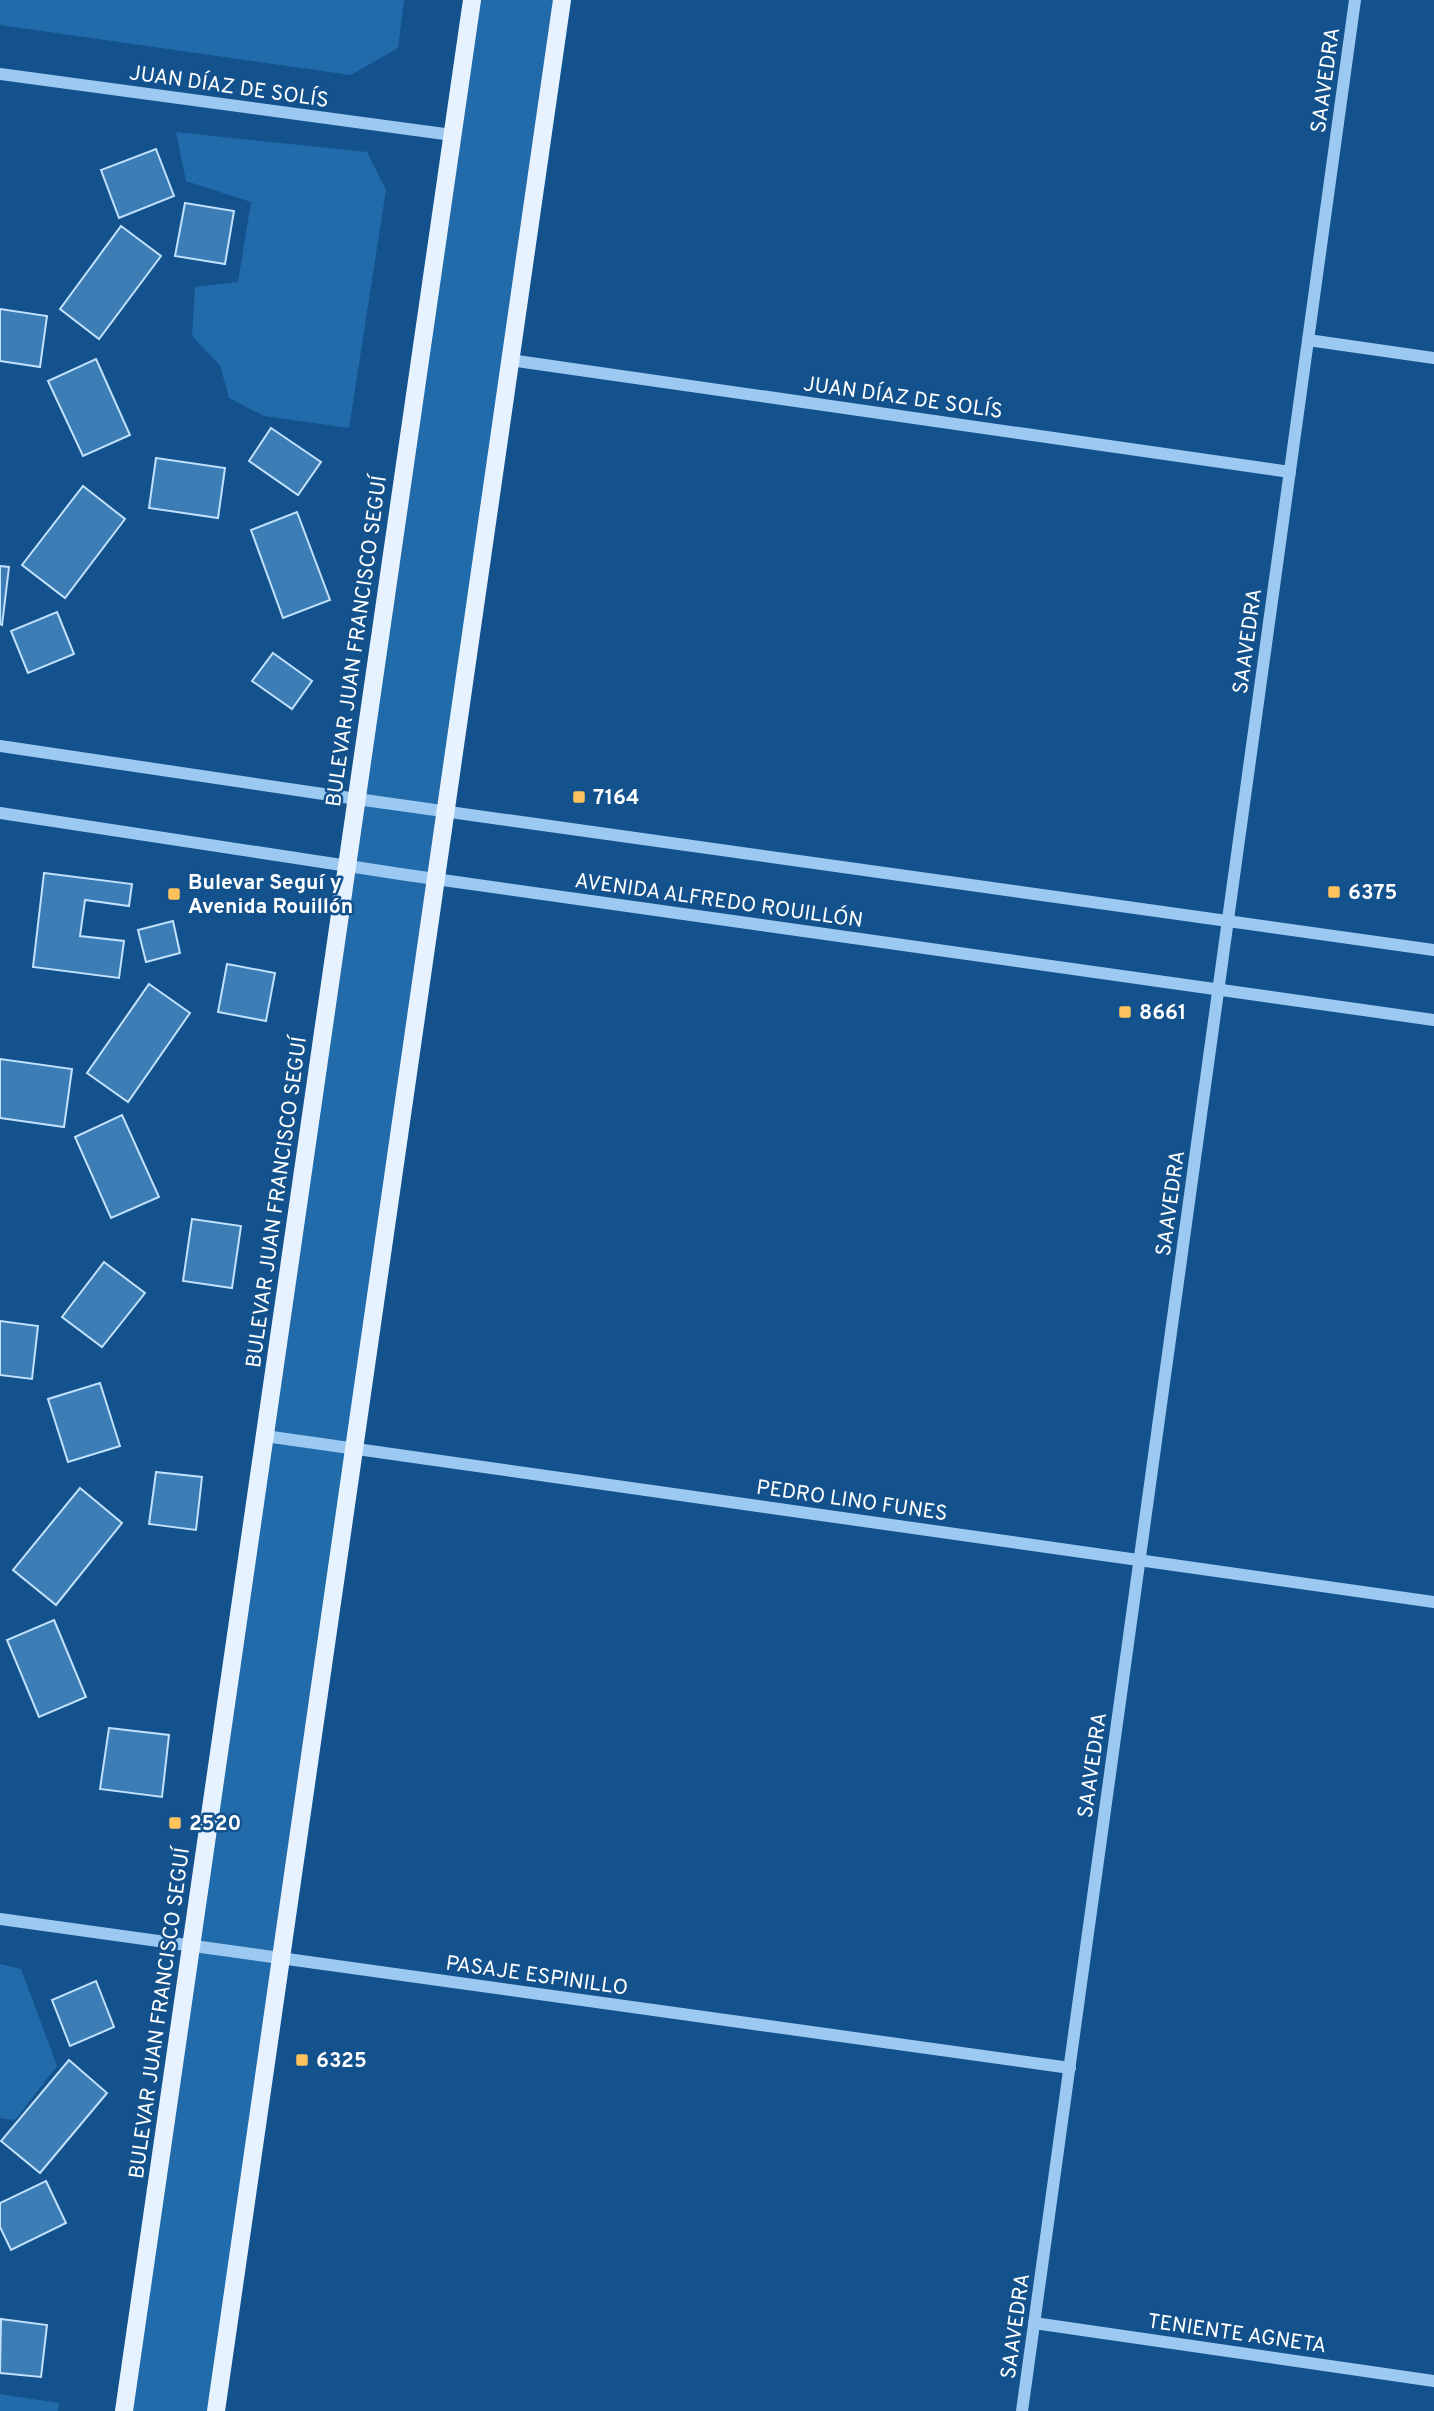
<svg xmlns="http://www.w3.org/2000/svg" width="1434" height="2411" font-family="Overpass,sans-serif">
<style>
.green{fill:#226baa}
.building{fill:#3c7db6;stroke:#c2e1fc;stroke-width:2}
.lines{fill:none;stroke-linecap:round;stroke-linejoin:round}
.minor{stroke:#9cc9f1;stroke-width:12}
.major{stroke:#e6f2ff;stroke-width:18}
.poi-dot{fill:#ffc25c;stroke:#13528d;stroke-width:2.5}
.labels{text-anchor:middle;stroke-width:5;stroke-linejoin:round;paint-order:stroke}
.street-label{font-size:21px;fill:#fff;stroke:#13528d}
.poi-label{font-size:21px;font-weight:bold;fill:#fff;stroke:#13528d;text-anchor:start}
</style>
<rect width="100%" height="100%" fill="#13528d"/>
<g class="green">
<path d="M0,0H404L398,48L351,75L0,25Z"/>
<path d="M472,0H562L216,2411H124Z"/>
<path d="M176,132L367,152L386,190L349,428L264,416L229,398L220,365L192,336L195,287L238,282L251,202L186,181Z"/>
<path d="M0,1964L21,1969L57,2066L15,2120L0,2118Z"/>
<path d="M0,2394L59,2403L58,2411H0Z"/>
</g>
<g class="building">
<path d="M156,149L174,196L119,218L101,170Z"/>
<path d="M185,203L234,211L225,264L175,256Z"/>
<path d="M121,226L161,256L99,339L60,309Z"/>
<path d="M0,309L47,316L40,367L0,361Z"/>
<path d="M96,359L130,435L83,456L48,381Z"/>
<path d="M271,428L321,462L298,495L249,461Z"/>
<path d="M156,458L225,468L218,518L149,508Z"/>
<path d="M83,486L125,519L65,598L22,565Z"/>
<path d="M297,512L330,600L283,618L251,530Z"/>
<path d="M0,566L9,567L2,625L0,624Z"/>
<path d="M57,612L74,654L28,673L11,631Z"/>
<path d="M273,653L312,681L292,709L252,681Z"/>
<path d="M44,873L132,884L129,906L85,900L80,936L124,941L119,978L33,967Z"/>
<path d="M173,921L180,953L146,962L138,930Z"/>
<path d="M227,964L275,973L266,1021L218,1012Z"/>
<path d="M149,984L190,1013L128,1102L87,1073Z"/>
<path d="M0,1059L72,1069L64,1127L0,1118Z"/>
<path d="M122,1115L159,1197L111,1218L75,1137Z"/>
<path d="M192,1219L241,1226L232,1288L183,1281Z"/>
<path d="M104,1262L145,1293L102,1347L62,1317Z"/>
<path d="M0,1321L38,1326L32,1379L0,1375Z"/>
<path d="M100,1383L120,1446L68,1462L48,1399Z"/>
<path d="M156,1472L202,1477L196,1530L149,1524Z"/>
<path d="M80,1488L122,1523L56,1605L13,1570Z"/>
<path d="M54,1620L86,1697L39,1717L7,1640Z"/>
<path d="M109,1728L169,1735L162,1797L100,1789Z"/>
<path d="M96,1981L114,2027L70,2046L52,2000Z"/>
<path d="M69,2060L107,2093L40,2173L1,2141Z"/>
<path d="M46,2181L66,2223L11,2250L0,2227V2203Z"/>
<path d="M1,2319L47,2325L41,2377L0,2373Z"/>
</g>
<g class="lines">
<g class="minor">
<path d="M0,74L452,135"/>
<path d="M1308,340L1434,358"/>
<path d="M510,360L1290,472"/>
<path d="M0,746L357,799L1434,950"/>
<path d="M0,813L407,875L1434,1020"/>
<path d="M265,1436L1434,1602"/>
<path d="M0,1919L1070,2068"/>
<path d="M1034,2323L1434,2381"/>
<path d="M1022,2411L1355,0"/>
</g>
<g class="major">
<path d="M124,2411L472,0"/>
<path d="M216,2411L562,0"/>
</g>
</g>
<g class="poi-dot">
<rect x="572" y="790" width="14" height="14" rx="3.5"/>
<rect x="1327" y="885" width="14" height="14" rx="3.5"/>
<rect x="167" y="887" width="14" height="14" rx="3.5"/>
<rect x="1118" y="1005" width="14" height="14" rx="3.5"/>
<rect x="168" y="1816" width="14" height="14" rx="3.5"/>
<rect x="295" y="2053" width="14" height="14" rx="3.5"/>
</g>
<g class="labels">
<g class="street-label">
<text transform="translate(1325 80) rotate(-82)" y="7">SAAVEDRA</text>
<text transform="translate(229 86) rotate(8)" y="7">JUAN DÍAZ DE SOLÍS</text>
<text transform="translate(903 397) rotate(8)" y="7">JUAN DÍAZ DE SOLÍS</text>
<text transform="translate(356 641) rotate(-82)" y="7">BULEVAR JUAN FRANCISCO SEGUÍ</text>
<text transform="translate(1247 641) rotate(-82)" y="7">SAAVEDRA</text>
<text transform="translate(719 900) rotate(8)" y="7">AVENIDA ALFREDO ROUILLÓN</text>
<text transform="translate(276 1202) rotate(-82)" y="7">BULEVAR JUAN FRANCISCO SEGUÍ</text>
<text transform="translate(1170 1203) rotate(-82)" y="7">SAAVEDRA</text>
<text transform="translate(852 1500) rotate(8)" y="7">PEDRO LINO FUNES</text>
<text transform="translate(1092 1765) rotate(-82)" y="7">SAAVEDRA</text>
<text transform="translate(537 1975) rotate(8)" y="7">PASAJE ESPINILLO</text>
<text transform="translate(159 2013) rotate(-82)" y="7">BULEVAR JUAN FRANCISCO SEGUÍ</text>
<text transform="translate(1015 2326) rotate(-82)" y="7">SAAVEDRA</text>
<text transform="translate(1237 2333) rotate(8)" y="7">TENIENTE AGNETA</text>
</g>
<g class="poi-label">
<text x="593" y="804">7164</text>
<text x="188" y="889">Bulevar Seguí y<tspan x="188" dy="24">Avenida Rouillón</tspan></text>
<text x="1348" y="899">6375</text>
<text x="1139" y="1019">8661</text>
<text x="189" y="1830">2520</text>
<text x="316" y="2067">6325</text>
</g>
</g>
</svg>
